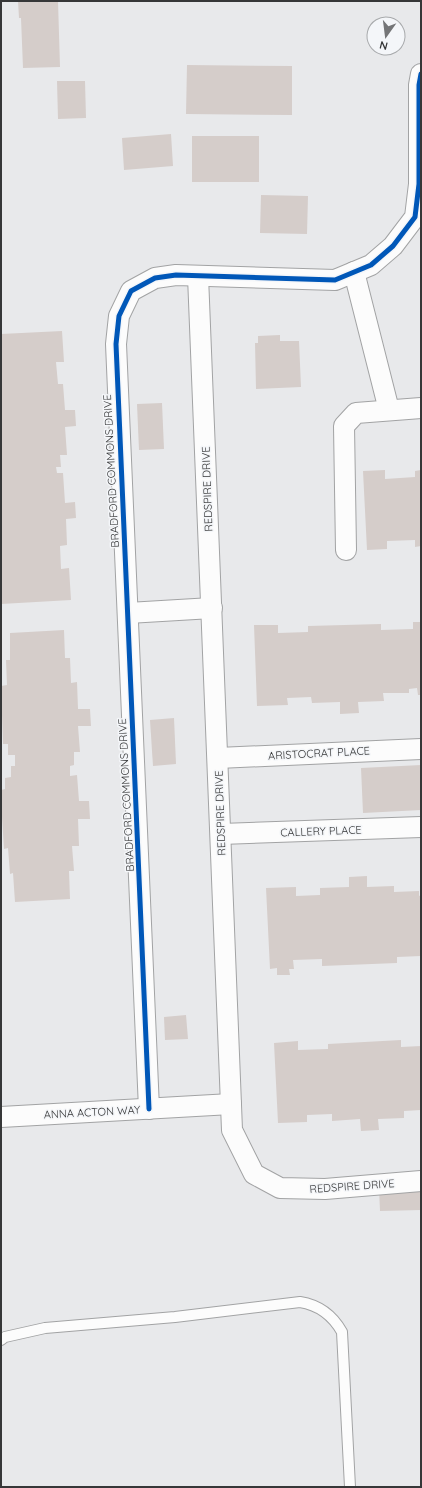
<svg xmlns="http://www.w3.org/2000/svg" width="422" height="1488" font-family="Quicksand,sans-serif">
<style>
.building{fill:#d5cdca}
.lines{fill:none;stroke-linecap:round;stroke-linejoin:round}
.lane-casing{stroke:#a2a3a4;stroke-width:12}
.street-casing{stroke:#a2a3a4;stroke-width:22}
.lane{stroke:#fcfcfc;stroke-width:10}
.street{stroke:#fcfcfc;stroke-width:20}
.cycleway-casing{stroke:#f4f6f9;stroke-width:8}
.cycleway{stroke:#0057b8;stroke-width:5}
.labels{text-anchor:middle;stroke-width:3;stroke-linejoin:round;paint-order:stroke}
.street-label{font-size:11px;fill:#363738;stroke:#f4f6f9}
</style>
<rect width="100%" height="100%" fill="#e8e9eb"/>
<g class="building">
<path d="M18,1H58L60,67L23,68L21,18H19Z"/>
<path d="M187,65L292,66V115L186,114Z"/>
<path d="M57,81H85L86,118L58,119Z"/>
<path d="M171,134L173,166L124,170L122,138Z"/>
<rect x="192" y="136" width="67" height="46"/>
<path d="M261,195L308,196L307,234L260,233Z"/>
<path d="M62,331L64,362H56L58,384H63L65,410H75L76,426L65,427L67,455H60L61,467H56L57,473H63L65,503L75,502L76,518L66,519L67,545L60,546L61,569L69,568L71,600L1,604V334Z"/>
<path d="M280,335V341H299L301,387L256,389L255,343H258V336Z"/>
<path d="M162,403L164,449L139,450L137,404Z"/>
<path d="M385,470V479L415,477V471L421,470V546L415,547V540L387,541V549L367,550L363,471Z"/>
<path d="M413,622H421V695H418L417,688L409,689V693H383L384,701L358,702L359,713L340,714V702L312,703L311,697L287,698L288,705L257,706L254,625H278V633L308,632V626L381,624V630L413,629Z"/>
<path d="M64,630L65,658H70L71,683L77,682L78,709H90L91,726H78L80,752H74V765L70,766V776L77,775L79,801H89L90,819H78L79,846H72L74,871H69L70,899L15,902L13,873L10,874L8,848L4,849L1,801V790L5,789V778L11,777V766H15V755H8V744H3L1,686L7,685L6,660H10V633Z"/>
<path d="M174,718L176,764L153,766L150,720Z"/>
<path d="M421,765V810L363,813L361,768Z"/>
<path d="M367,876V887L394,886V892L419,891V896L421,895V956L397,957V963L322,966V959L293,960L294,969H289L290,975H277V968L270,969L266,888L296,887V896L320,895V888L349,887V877Z"/>
<path d="M186,1015L188,1039L165,1040L164,1017Z"/>
<path d="M401,1040V1047L421,1046V1110L404,1111V1118L378,1119L379,1130L361,1131L360,1119L332,1121V1114L307,1115V1122L278,1123L274,1043L298,1041V1050L328,1049V1044Z"/>
<path d="M421,1186V1210L380,1211L379,1188Z"/>
</g>
<g class="lines">
<defs>
<path id="lane" d="M1,1340L5,1337L45,1328L175,1317L300,1302C319,1305 333,1316 342,1332L350,1487"/>
<g id="street">
<path d="M354,272L389,410"/>
<path d="M198,276L232,1130L254,1174L280,1188L325,1189L421,1181"/>
<path d="M346,550L344,426L356,413L421,408"/>
<path d="M128,613L212,608"/>
<path d="M218,758L421,749"/>
<path d="M221,834L421,827"/>
<path d="M149,1109L116,344L119,316L131,291L155,278L176,275L335,280L371,265L393,246L415,217L419,184V85L421,74"/>
<path d="M1,1117L231,1104"/>
</g>
</defs>
<use href="#lane" class="lane-casing"/>
<use href="#street" class="street-casing"/>
<use href="#lane" class="lane"/>
<use href="#street" class="street"/>
<defs>
<path id="cycleway" d="M149,1109L116,344L119,316L131,291L155,278L176,275L335,280L371,265L393,246L415,217L419,184V85L421,74"/>
</defs>
<use href="#cycleway" class="cycleway-casing"/>
<use href="#cycleway" class="cycleway"/>
</g>
<g class="labels">
<g class="street-label">
<text transform="translate(111 471) rotate(-93)" y="4">BRADFORD COMMONS DRIVE</text>
<text transform="translate(207 489) rotate(-92)" y="4">REDSPIRE DRIVE</text>
<text transform="translate(319 753) rotate(-3)" y="4">ARISTOCRAT PLACE</text>
<text transform="translate(126 795) rotate(-93)" y="4">BRADFORD COMMONS DRIVE</text>
<text transform="translate(220 813) rotate(-92)" y="4">REDSPIRE DRIVE</text>
<text transform="translate(321 831) rotate(-2)" y="4">CALLERY PLACE</text>
<text transform="translate(92 1112) rotate(-3)" y="4">ANNA ACTON WAY</text>
<text transform="translate(352 1186) rotate(-4)" y="4">REDSPIRE DRIVE</text>
</g>
</g>
<rect width="422" height="1488" fill="none" stroke="#363738" stroke-width="4"/>
<g transform="translate(386 36) rotate(194)"><circle r="19" fill="#f4f6f9" stroke="#a8aaac"/>
<path d="M0-3L7 15L0 10L-7 15Z" fill="#747577"/>
<text y="-6" font-size="11" font-weight="bold" text-anchor="middle" fill="#363738">N</text>
</g>
</svg>
